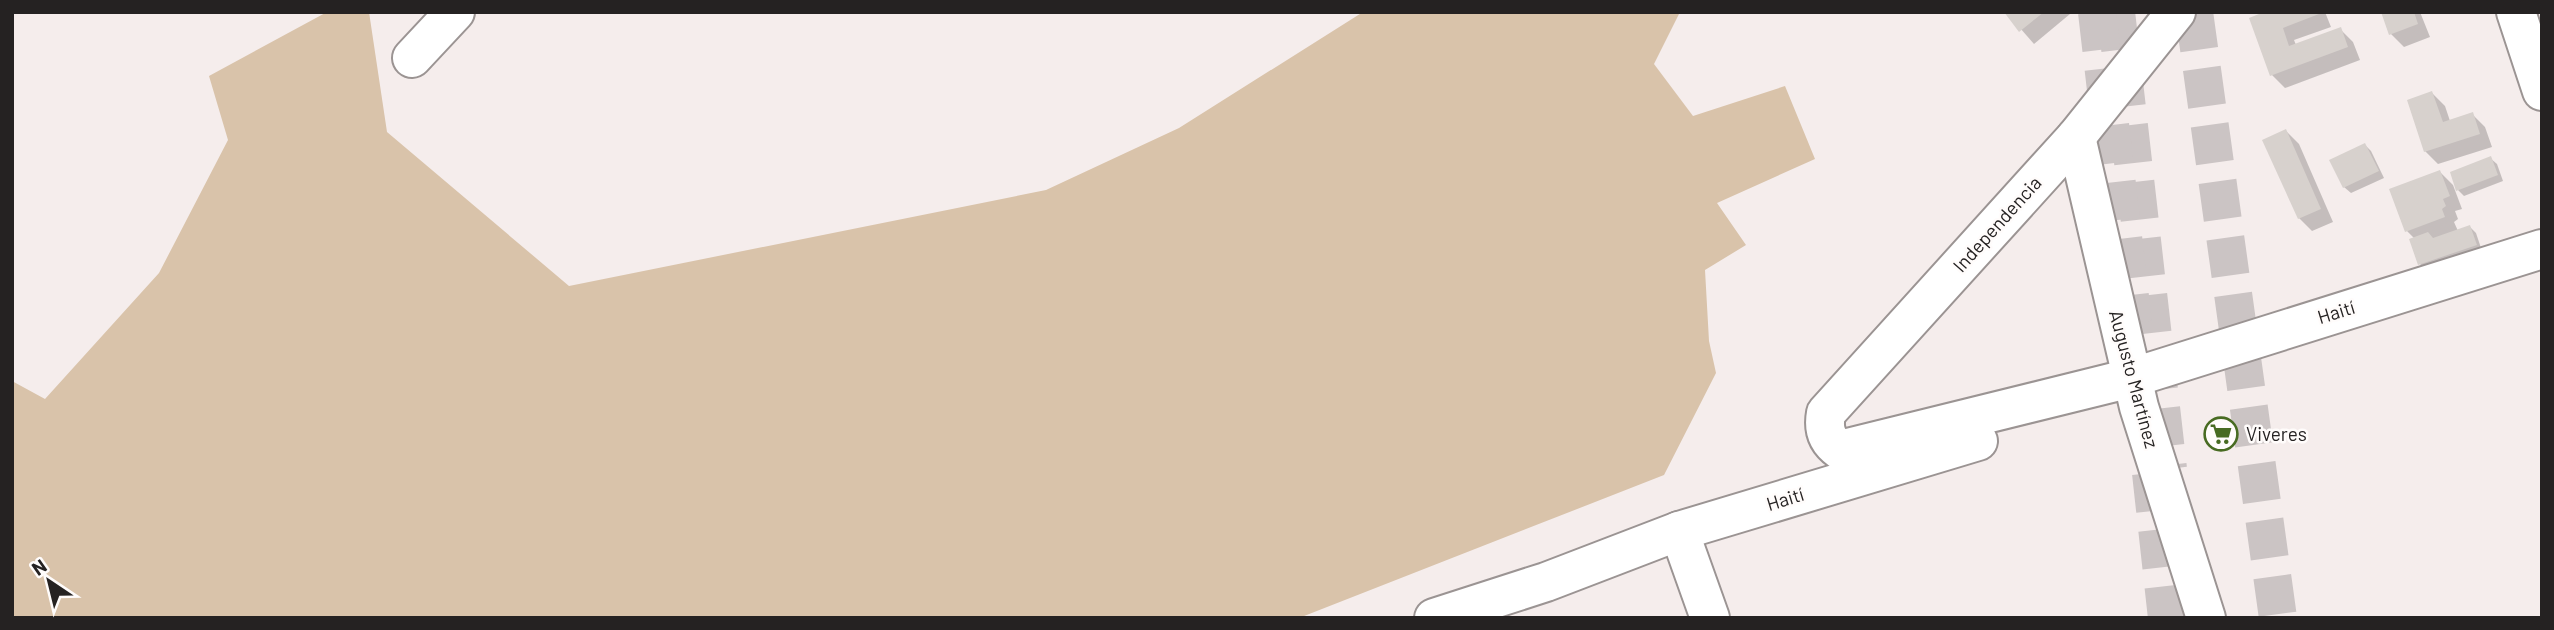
<svg xmlns="http://www.w3.org/2000/svg" width="2554" height="630" font-family="Barlow,sans-serif">
<style>
.green{fill:#d9c3aa}
.shadow{fill:#0003}
.building{fill:#d7d1cd}
.lines{fill:none;stroke-linecap:round;stroke-linejoin:round}
.minor-tunnel{stroke:#cbc4c4;stroke-width:38;stroke-dasharray:38 19;stroke-linecap:butt}
.major-tunnel{stroke:#cbc4c4;stroke-width:38;stroke-dasharray:38 19;stroke-linecap:butt}
.minor-casing{stroke:#9b9493;stroke-width:42}
.minor{stroke:#fff;stroke-width:38}
.labels{text-anchor:middle;stroke-width:5;stroke-linejoin:round;paint-order:stroke}
.street-label{font-size:19px;fill:#252222;stroke:#fffcfb}
.poi-label{font-size:19px;fill:#252222;stroke:#fffcfb;text-anchor:start}
</style>
<rect width="100%" height="100%" fill="#f5edec"/>
<path class="green" d="M327,12H369L387,132L569,286L1046,190L1179,128L1363,12H1680L1654,64L1693,116L1785,86L1815,159L1717,203L1746,245L1705,270L1709,341L1716,373L1664,475L1299,618H12V381L45,399L159,273L228,140L209,76Z"/>
<g class="shadow">
<path d="M2006,12H2069L2070,14L2034,44Z"/>
<path d="M2269,12H2325L2331,27L2294,40L2296,45L2340,29L2353,42L2360,60L2285,88L2272,75Z"/>
<path d="M2383,12H2420L2430,37L2404,47L2391,34Z"/>
<path d="M2432,93L2445,106L2450,121L2472,114L2485,127L2492,147L2438,164L2425,151Z"/>
<path d="M2286,131L2299,144L2333,222L2312,231L2299,218Z"/>
<path d="M2365,145L2371,151L2384,178L2351,193L2344,187Z"/>
<path d="M2490,158L2497,164L2503,181L2464,196L2458,190Z"/>
<path d="M2440,172L2453,185L2462,209L2455,211L2458,219L2454,222L2458,231L2470,227L2476,233L2482,251L2426,271L2420,264L2414,238L2407,231Z"/>
</g>
<g class="building">
<path d="M2004,12H2044L2019,32Z"/>
<path d="M2264,12H2318L2319,14L2283,28L2289,46L2341,27L2348,47L2270,76L2249,18Z"/>
<path d="M2381,12H2414L2418,24L2389,35Z"/>
<path d="M2432,91L2443,122L2473,112L2480,134L2424,152L2407,100Z"/>
<path d="M2286,129L2321,209L2298,219L2262,140Z"/>
<path d="M2365,143L2379,171L2343,188L2329,160Z"/>
<path d="M2491,156L2498,175L2456,191L2450,172Z"/>
<path d="M2440,170L2450,196L2443,199L2446,206L2442,209L2445,217L2405,232L2389,189Z"/>
<path d="M2470,225L2477,245L2418,265L2409,239L2428,232L2433,238Z"/>
</g>
<g class="lines">
<path class="minor-tunnel" d="M2116,12L2168,469"/>
<g class="major-tunnel">
<path d="M2097,12L2133,323"/>
<path d="M2194,12L2278,618"/>
<path d="M2151,473L2167,618"/>
</g>
<defs>
<g id="minor">
<path d="M2176,12L2076,137L1826,413C1823,429 1826,440 1840,450L2131,378L2542,249"/>
<path d="M2516,12L2542,91"/>
<path d="M412,58L455,12"/>
<path d="M2076,137L2139,407L2206,618"/>
<path d="M1679,531L1710,618"/>
<path d="M1434,618L1546,582L1679,531L1978,441"/>
</g>
</defs>
<use href="#minor" class="minor-casing"/>
<use href="#minor" class="minor"/>
</g>
<defs>
<symbol id="supermarket-ring" viewBox="-11 -11 22 22"><circle r="9.5" fill="#fffcfb" stroke="#486b22" stroke-width="1.5"/><path d="M-6-5.5h2.5l.6 2H6L4.5 2H-2.5L-4.4-4H-6ZM-1.5 3.2a1.3 1.3 0 1 0 .1 0ZM3 3.2a1.3 1.3 0 1 0 .1 0Z" fill="#486b22"/></symbol>
</defs>
<g fill-rule="evenodd">
<use href="#supermarket-ring" x="2202" y="415" width="38" height="38"/>
</g>
<g class="labels">
<g class="street-label">
<text transform="translate(1997 224) rotate(-48)" y="7">Independencia</text>
<text transform="translate(2336 312) rotate(-17)" y="7">Haití</text>
<text transform="translate(2134 379) rotate(75)" y="7">Augusto Martínez</text>
<text transform="translate(1785 499) rotate(-17)" y="7">Haití</text>
</g>
<g class="poi-label">
<text x="2246" y="441">Viveres</text>
</g>
</g>
<rect width="2554" height="630" fill="none" stroke="#252222" stroke-width="28"/>
<g transform="translate(49 581) rotate(325)" stroke="#fffcfb" stroke-width="5" paint-order="stroke">
<path d="M0-5L12 26L0 18L-12 26Z" fill="#252222"/>
<text y="-10" font-size="19" font-weight="bold" text-anchor="middle" fill="#252222">N</text>
</g>
</svg>
